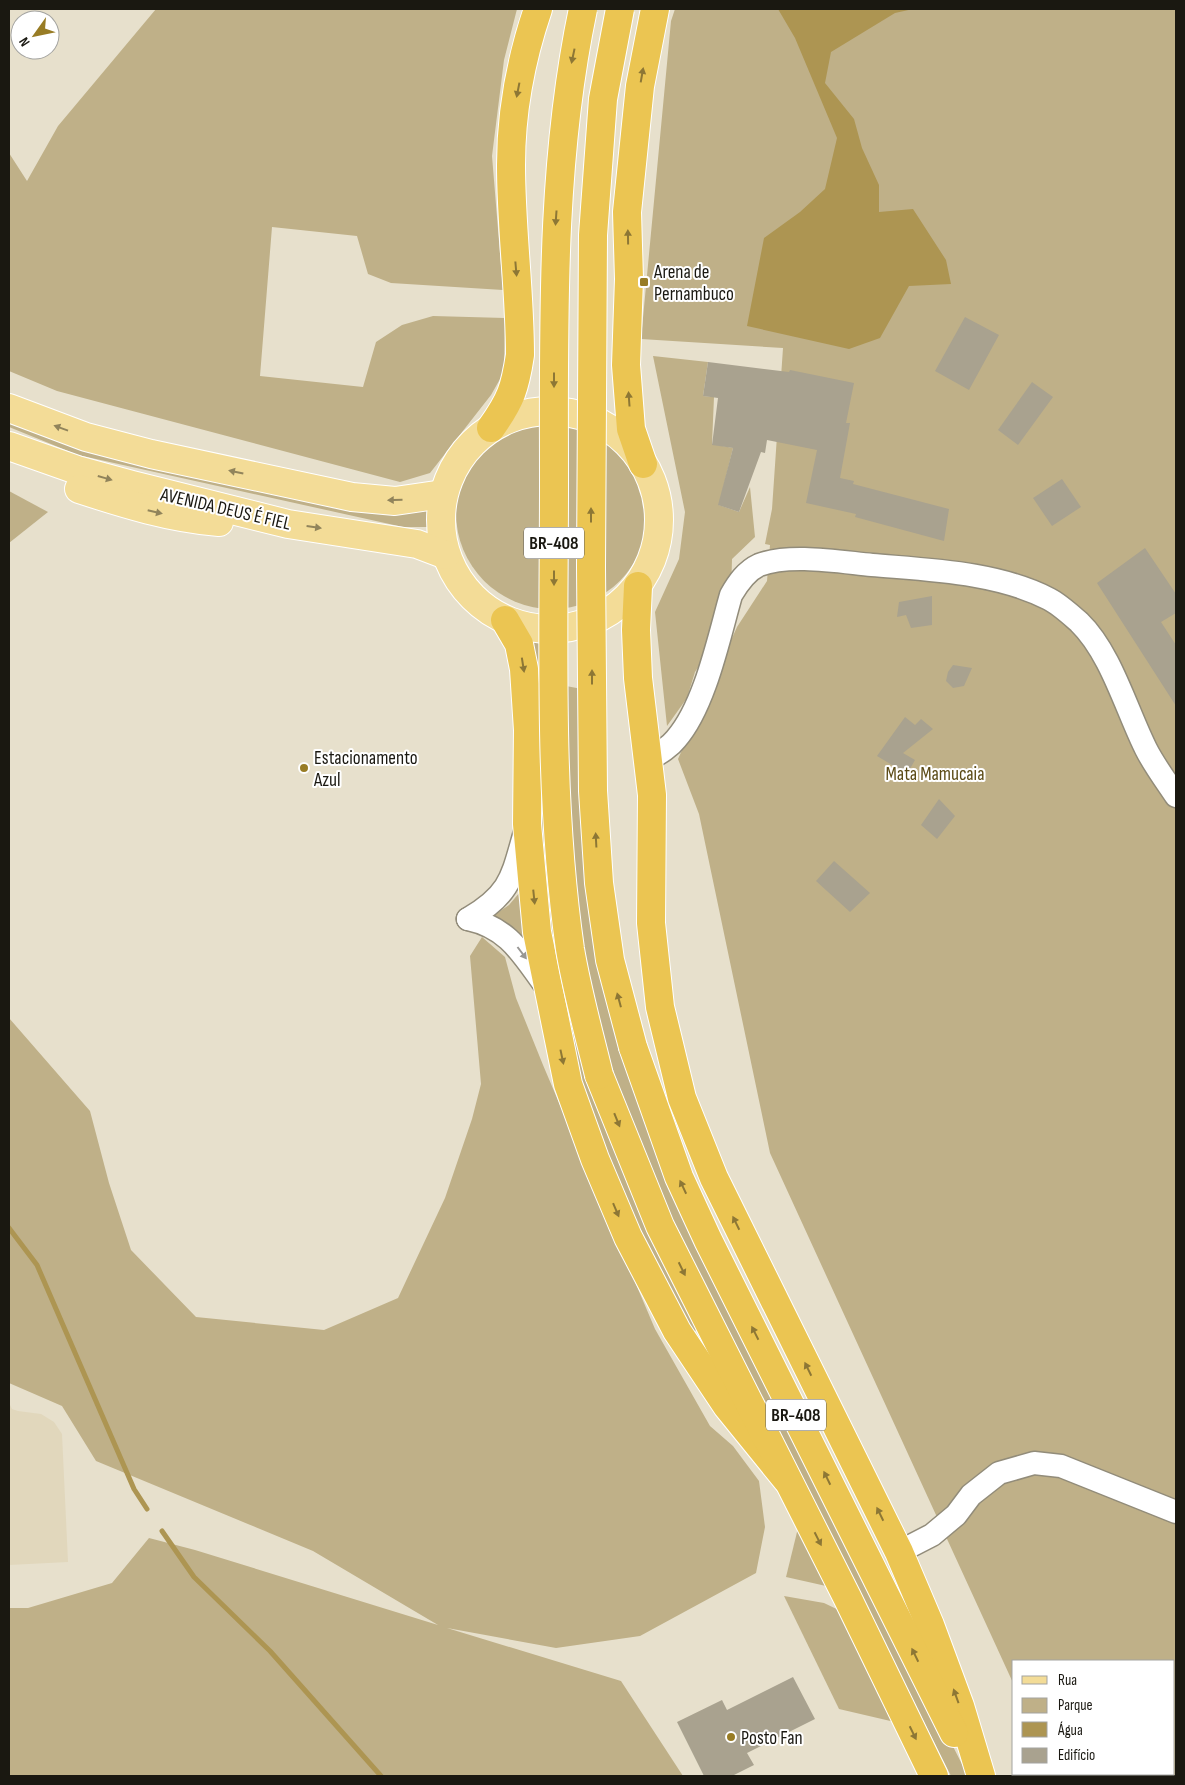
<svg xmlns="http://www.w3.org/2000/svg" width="1185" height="1785" font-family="'Sofia Sans Condensed',sans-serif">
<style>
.built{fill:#e1d7bc}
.green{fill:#bfb088}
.water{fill:#ad9552}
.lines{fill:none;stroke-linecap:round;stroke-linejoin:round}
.stream{stroke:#ad9552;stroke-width:5}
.building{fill:#a9a28f}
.minor-casing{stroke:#928c7a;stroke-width:25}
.major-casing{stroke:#fff;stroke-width:30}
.highway-casing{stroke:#fff;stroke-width:30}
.minor{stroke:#fff;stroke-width:22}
.major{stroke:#f3dc97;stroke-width:28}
.highway{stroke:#ebc552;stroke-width:28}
.highway-bridge-casing{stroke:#fff;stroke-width:30;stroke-linecap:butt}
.highway-bridge{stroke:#ebc552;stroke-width:28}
.oneway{fill:#8d7735}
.oneway2{fill:#91845b}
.oneway3{fill:#989794}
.poi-dot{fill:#987c25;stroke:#fff;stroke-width:2}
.labels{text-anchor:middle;stroke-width:4;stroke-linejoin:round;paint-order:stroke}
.shield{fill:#fff;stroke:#5f5d58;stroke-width:1}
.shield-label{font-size:18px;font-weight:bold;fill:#1a1811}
.poi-label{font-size:19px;fill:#1a1811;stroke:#fff;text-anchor:start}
.street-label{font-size:19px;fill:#1a1811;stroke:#fff}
.park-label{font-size:19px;fill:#5b4a15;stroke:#fff}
</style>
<rect width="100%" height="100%" fill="#e7e0cc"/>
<path class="built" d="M9,1403L12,1409L18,1411L41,1414L54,1422L62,1434L68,1562L9,1565Z"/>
<g class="green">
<path d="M156,9H517L504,60L492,156L503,290L391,283L368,274L357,236L272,227L260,376L363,387L376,342L402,325L433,316L505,318L504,372L491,395L430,473L400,482L57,391L9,371V153L27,181L58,126Z"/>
<path d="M675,9H1176V1776H1056L1054,1774H1174V1661H1014V1685L770,1153L699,814L678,759L737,627L767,581L770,545L765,544L772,509L783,348L641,339L671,21Z"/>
<path d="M653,356L708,362L703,396L714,397L712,444L733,448L719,505L739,512L750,487L755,537L732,559L731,595L720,634L695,672L687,698L667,726L655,612L679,559L685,512Z"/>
<path d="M9,407L40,421L431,502V527H403L78,455L9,427Z"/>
<circle cx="552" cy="513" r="96"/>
<path d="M9,491L48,512L9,543Z"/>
<path d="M529,633L548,637L576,1009L703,1321L692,1335L642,1237L602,1148L570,1056L540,887Z"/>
<path d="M566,686L582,689L610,999L901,1644L968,1776H951L727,1328L651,1185L615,1095L595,1013L577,921L568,823Z"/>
<path d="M520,892L535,960L490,918L509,905Z"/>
<path d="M482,937L505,957L516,998L543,1065L655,1329L710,1426L733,1446L759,1481L765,1527L756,1573L640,1636L556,1648L447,1628L621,1681L683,1776H9V1608H28L112,1583L149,1538L195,1550L438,1625L313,1551L96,1461L62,1406L9,1383V1018L90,1111L109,1183L131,1250L196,1317L324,1330L398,1298L445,1198L472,1119L481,1084L470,956Z"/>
<path d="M798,1528L826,1586L786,1577Z"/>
<path d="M784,1596L824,1603L845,1613L899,1723L839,1709Z"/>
</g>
<path class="water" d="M778,9H913L895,13L831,52L825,83L854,119L862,148L879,185V212L913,209L946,260L951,284L909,286L880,338L849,349L747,326L764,238L800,212L825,189L837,138L795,38Z"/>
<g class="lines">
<g class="stream">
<path d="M9,1228L37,1265L134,1489L147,1509"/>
<path d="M162,1531L194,1577L270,1651L381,1776"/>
</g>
</g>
<g class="building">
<path d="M965,317L999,335L969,390L935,371Z"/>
<path d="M708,362L789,372L790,370L854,383L846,423H850L840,478L854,481L853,484L949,509L944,541L855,517L856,514L806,503L817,450L767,440L765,453L761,452L739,512L718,505L733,448L712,445L718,398L703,396Z"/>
<path d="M1032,382L1053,397L1018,445L998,430Z"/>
<path d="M1062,479L1081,507L1052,526L1033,498Z"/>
<path d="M1145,548L1176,594V613L1161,622L1176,645V706L1097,583Z"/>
<path d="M932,596V625L911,628L906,615L897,617L899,602Z"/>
<path d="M953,665L972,668L964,686L953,688L946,681L948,672Z"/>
<path d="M905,717L915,725L921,719L933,729L903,753L915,760L907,774L877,756Z"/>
<path d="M939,799L955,816L937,839L921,825Z"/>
<path d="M834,861L870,893L850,912L816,881Z"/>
<path d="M793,1677L815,1719L747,1753L754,1765L732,1776H704L677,1722L722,1700L727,1710Z"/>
</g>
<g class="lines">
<defs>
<g id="minor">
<path d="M648,760C658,754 669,748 676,739C705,706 719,637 731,595C738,583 746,571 759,565C790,553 840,562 872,565C929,570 997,572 1049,599C1059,604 1071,615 1079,622C1111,653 1126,709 1146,749C1154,765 1166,781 1176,796"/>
<path d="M468,919C511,894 512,877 525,832"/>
<path d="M468,919C510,928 523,956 547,988"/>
<path d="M899,1552L932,1535L956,1515L971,1495L999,1473L1034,1463L1061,1466L1176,1512"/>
</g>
<g id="major">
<path d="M9,408L86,437L151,454L352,497L395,501L443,494"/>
<circle cx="550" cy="520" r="109"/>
<path d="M9,446L77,470L132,485L288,524L417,544L446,555"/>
<path d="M79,489C125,504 170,518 219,522"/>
</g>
<g id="highway">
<path d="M491,428C511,400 515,388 520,355C520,292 511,229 511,165C511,112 521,59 538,9"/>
<path d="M643,464L631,429L626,365L629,279L627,212L640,86L655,9"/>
<path d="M638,586L636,630L638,678L652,795L651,923L660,1007L682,1098L714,1178L899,1552L930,1625L960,1706L981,1776"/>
<path d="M505,620L519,644L524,669L528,730L527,824L537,932L568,1084L595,1159L628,1237L677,1331L727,1406L787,1480"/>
<path d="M633,1047L679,1177L708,1240L954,1733"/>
<path d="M599,1075L660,1226L847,1597L934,1776"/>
</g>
</defs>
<use href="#minor" class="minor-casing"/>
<use href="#major" class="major-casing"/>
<use href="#highway" class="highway-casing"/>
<use href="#minor" class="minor"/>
<use href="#major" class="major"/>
<use href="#highway" class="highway"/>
<defs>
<g id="highway-bridge">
<path d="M583,9C550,166 554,326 554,486C554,640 548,796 570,949C577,991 589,1034 599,1075"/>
<path d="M620,9L603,99L593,235L591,567L593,791L599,883L610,960L633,1047"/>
</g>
</defs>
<use href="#highway-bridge" class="highway-bridge-casing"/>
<use href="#highway-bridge" class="highway-bridge"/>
</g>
<defs><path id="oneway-solid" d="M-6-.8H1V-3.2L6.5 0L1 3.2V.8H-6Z" transform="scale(1.25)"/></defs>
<g class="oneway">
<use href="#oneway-solid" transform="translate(573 56) rotate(102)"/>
<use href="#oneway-solid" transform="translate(642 75) rotate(-80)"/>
<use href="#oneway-solid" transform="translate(518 90) rotate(101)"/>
<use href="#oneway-solid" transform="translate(556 218) rotate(94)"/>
<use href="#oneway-solid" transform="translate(628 237) rotate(-91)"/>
<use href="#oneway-solid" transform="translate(516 269) rotate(85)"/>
<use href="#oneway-solid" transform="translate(554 380) rotate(90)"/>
<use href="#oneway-solid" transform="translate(629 399) rotate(-94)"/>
<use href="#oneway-solid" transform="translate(591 515) rotate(-90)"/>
<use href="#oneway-solid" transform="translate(554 578) rotate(90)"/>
<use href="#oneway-solid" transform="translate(523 665) rotate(81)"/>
<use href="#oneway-solid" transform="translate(592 677) rotate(-90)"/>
<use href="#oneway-solid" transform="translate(596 840) rotate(-93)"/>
<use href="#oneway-solid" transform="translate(534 897) rotate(84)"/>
<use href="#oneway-solid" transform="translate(619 1000) rotate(-105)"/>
<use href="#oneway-solid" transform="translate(562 1057) rotate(78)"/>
<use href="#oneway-solid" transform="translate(617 1120) rotate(68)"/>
<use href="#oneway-solid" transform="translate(683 1187) rotate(-115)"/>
<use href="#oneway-solid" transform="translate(616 1210) rotate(67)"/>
<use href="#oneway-solid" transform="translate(736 1223) rotate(-116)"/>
<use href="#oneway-solid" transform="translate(682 1269) rotate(64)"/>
<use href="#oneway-solid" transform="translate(755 1333) rotate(-117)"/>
<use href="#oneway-solid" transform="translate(808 1369) rotate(-116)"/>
<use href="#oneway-solid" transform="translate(827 1478) rotate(-116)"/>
<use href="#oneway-solid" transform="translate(880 1514) rotate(-116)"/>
<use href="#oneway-solid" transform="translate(818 1539) rotate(63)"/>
<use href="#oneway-solid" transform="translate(915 1655) rotate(-116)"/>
<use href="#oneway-solid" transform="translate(956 1696) rotate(-110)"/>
<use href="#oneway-solid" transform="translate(913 1733) rotate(64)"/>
</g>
<g class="oneway2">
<use href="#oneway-solid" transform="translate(61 428) rotate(-160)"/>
<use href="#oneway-solid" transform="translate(236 472) rotate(-168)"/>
<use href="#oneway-solid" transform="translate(105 478) rotate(16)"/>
<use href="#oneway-solid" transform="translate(395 500) rotate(179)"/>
<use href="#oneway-solid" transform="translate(155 512) rotate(13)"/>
<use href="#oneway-solid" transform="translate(314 527) rotate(8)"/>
</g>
<use class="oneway3" href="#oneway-solid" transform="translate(522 953) rotate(53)"/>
<g class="poi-dot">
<rect x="639" y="277" width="10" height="10" rx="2.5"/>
<circle cx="304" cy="768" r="5"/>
<circle cx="731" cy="1737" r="5"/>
</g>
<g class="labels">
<g class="shield">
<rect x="524" y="527.5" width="60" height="31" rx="4"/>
<rect x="766" y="1399.5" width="60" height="31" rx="4"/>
</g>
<g class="shield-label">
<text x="554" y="549">BR-408</text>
<text x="796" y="1421">BR-408</text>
</g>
<g class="poi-label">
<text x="654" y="278">Arena de<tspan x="654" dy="22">Pernambuco</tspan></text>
<text x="314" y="764">Estacionamento<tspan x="314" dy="22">Azul</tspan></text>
<text x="741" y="1744">Posto Fan</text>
</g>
<g class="street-label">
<text transform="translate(226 508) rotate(13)" y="7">AVENIDA DEUS É FIEL</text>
</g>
<g class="park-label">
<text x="935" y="780">Mata Mamucaia</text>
</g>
</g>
<rect width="1185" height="1785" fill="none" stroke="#1a1811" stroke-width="20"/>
<rect x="1012" y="1660" width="162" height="115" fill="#ffffff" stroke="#a3a3a0"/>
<rect x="1022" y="1676" width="25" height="8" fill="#f3dc97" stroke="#a3a3a0"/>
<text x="1058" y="1685" font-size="15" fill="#1a1811">Rua</text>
<rect x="1022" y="1698" width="25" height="15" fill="#bfb088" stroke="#a3a3a0"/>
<text x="1058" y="1710" font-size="15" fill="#1a1811">Parque</text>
<rect x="1022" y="1722" width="25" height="15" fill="#ad9552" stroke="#a3a3a0"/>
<text x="1058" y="1735" font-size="15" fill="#1a1811">Água</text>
<rect x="1022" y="1748" width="25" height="15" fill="#a9a28f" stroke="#a3a3a0"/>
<text x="1058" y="1760" font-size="15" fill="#1a1811">Edifício</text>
<g transform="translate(35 35) rotate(237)"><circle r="24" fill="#ffffff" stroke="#a3a3a0"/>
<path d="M0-4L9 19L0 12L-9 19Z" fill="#987c25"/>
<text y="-8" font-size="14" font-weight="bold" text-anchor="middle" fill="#1a1811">N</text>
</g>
</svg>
